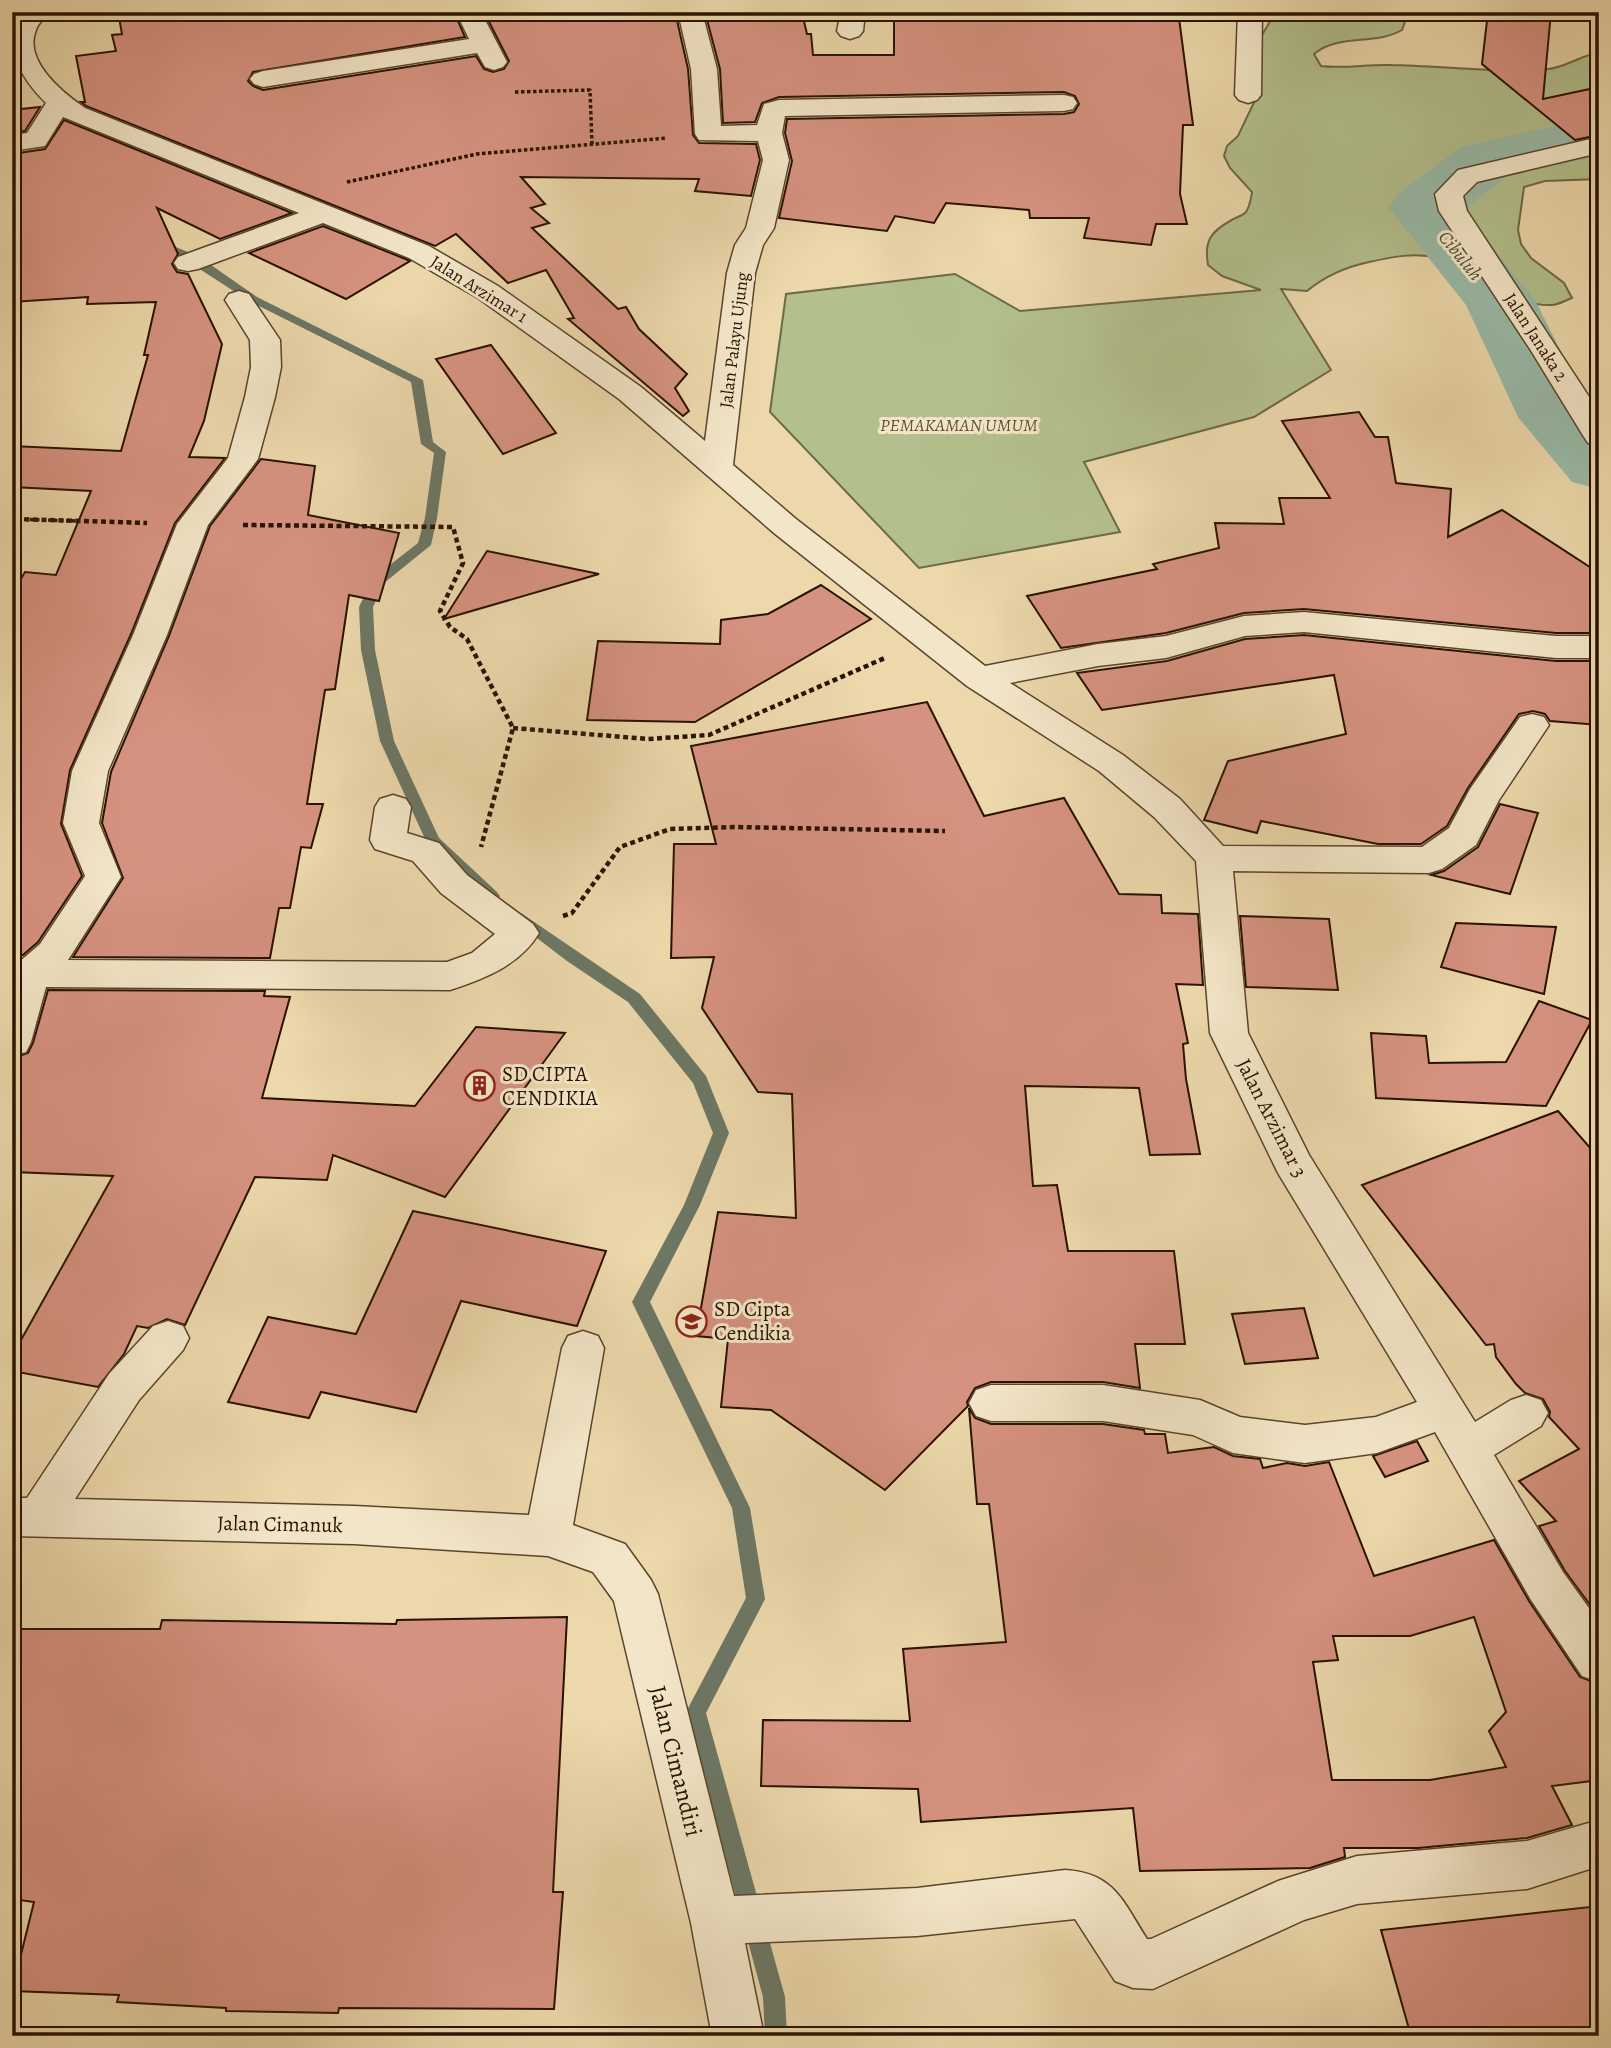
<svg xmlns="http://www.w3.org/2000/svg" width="1611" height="2048" font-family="Alegreya,serif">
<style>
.green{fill:#b3c08d;stroke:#6e6947;stroke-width:2}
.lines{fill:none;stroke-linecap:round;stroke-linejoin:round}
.stream{fill:#6c7765;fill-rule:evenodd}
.river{fill:#99baa7;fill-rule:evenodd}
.building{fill:#d69280;stroke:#291201;stroke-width:2;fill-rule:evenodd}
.minor-casing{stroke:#5a442c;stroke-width:3}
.path-far1{stroke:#291201;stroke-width:3.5;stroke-dasharray:3.5 2.5;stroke-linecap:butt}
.path{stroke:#291201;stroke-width:4.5;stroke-dasharray:5 3.5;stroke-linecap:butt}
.minor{fill:#f3e6c8;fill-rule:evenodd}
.labels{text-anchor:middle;stroke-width:6;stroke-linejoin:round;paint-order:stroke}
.far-street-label{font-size:18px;fill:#291201;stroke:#f3e6c8}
.far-park-label{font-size:18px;font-style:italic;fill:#594f32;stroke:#f3e6c8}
.far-water-label{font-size:19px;font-style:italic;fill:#504d3b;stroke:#f3e6c8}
.poi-label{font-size:21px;fill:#291201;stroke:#f3e6c8;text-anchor:start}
.street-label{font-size:21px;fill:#291201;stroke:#f3e6c8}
.near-street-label{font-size:24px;fill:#291201;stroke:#f3e6c8}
</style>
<rect width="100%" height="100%" fill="#ecd8ab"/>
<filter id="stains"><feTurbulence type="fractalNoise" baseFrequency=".00286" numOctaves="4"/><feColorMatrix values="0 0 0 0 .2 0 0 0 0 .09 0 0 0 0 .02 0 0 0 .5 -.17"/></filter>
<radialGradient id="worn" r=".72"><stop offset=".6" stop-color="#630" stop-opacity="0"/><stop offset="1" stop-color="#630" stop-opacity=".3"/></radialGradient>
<path class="green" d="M1386,12L1406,19L1402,30C1374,46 1339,33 1314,54L1321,66C1345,69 1367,64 1391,65C1443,66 1496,73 1548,69C1568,67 1582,54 1599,53V179L1545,181L1524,187L1518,230L1521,244L1531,258L1564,283L1572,298C1566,300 1558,305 1552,305C1510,307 1478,269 1439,258C1415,252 1392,257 1369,262C1346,267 1325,276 1307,291L1281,289L1331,370L1254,417L1084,462L1120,532L919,568L770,412L786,294L955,274L1020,311L1261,290L1222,276L1208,265C1204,242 1210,232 1230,221C1234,218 1242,216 1245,213C1250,208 1251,198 1252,192L1230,168L1224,156L1227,146L1238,136L1257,96L1253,65L1262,35L1272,18L1288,13Z"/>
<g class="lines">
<g class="stream">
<path d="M155,243L173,246L198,256L257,297L423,380L433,442L446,452L437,518L431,545L384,583L373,607L375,650L394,741L439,838L497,892L500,896L497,900H487L426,841L380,741L361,650L359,607L373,578L418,543L425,518L434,453L421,444L411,382L249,301L178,255L151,248V244Z"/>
<path d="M39,246L45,249L43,251L12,254V248Z"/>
<path d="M521,913L640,994L706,1076L729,1133L700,1205L650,1302L750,1508L765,1599L706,1713L785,1997L787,2036H765L763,1997L686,1712L746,1598L732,1508L632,1302L684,1205L713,1133L693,1083L628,1002L567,961L516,922L513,918L516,914Z"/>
</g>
<path class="river" d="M1599,116V156L1508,176L1462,211L1535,300L1590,409L1599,419V489L1572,482L1518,417L1466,305L1389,208L1399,193L1461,147Z"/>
</g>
<g class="building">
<path d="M118,12H454L465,37L253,72L248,81L253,86L263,90L476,56L484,69L493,72L504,69L509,61L484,12H655L656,16H676L688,69L693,135L699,143L756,144L760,160L751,196L695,191L699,179L521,177L545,204L531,208L549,223L532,228L618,309L626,307L639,329L687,374L675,388L689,411L683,416L568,319L574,318L546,270L508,283L456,234L435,246L86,106L81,102H85L76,56L116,51L112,35L122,34Z"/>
<path d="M894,12H1003L1004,19L1119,21L1179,18L1193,125H1183L1180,194L1187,224H1156L1151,245L1084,238L1089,218H1030L1029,210L946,203L934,223L895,216L887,231L779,218L792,161L785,133L787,119L1064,114L1074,112L1079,104L1075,96L1064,92L779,97L762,103L755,122L723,123L720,69L706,16L802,13L807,34H811L813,55H894Z"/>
<path d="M1488,12H1551L1543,99L1599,87V135L1575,140L1482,64Z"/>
<path d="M40,107L25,131L12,132V110Z"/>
<path d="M64,120L292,213L220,239L157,208L178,254L172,264L177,272L188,274L222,344L204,421L189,457L225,458L175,523L131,634L70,770L61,824L82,876L38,942L23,955H12V594L25,572L56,575L91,491L12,487V446L121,451L148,355H144L156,302L87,304L88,297L12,302L21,242H12V154L45,149Z"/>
<path d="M323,226L408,260L410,261L346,299L249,253Z"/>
<path d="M491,345L556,433L503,454L436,359Z"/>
<path d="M1359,412L1375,437H1388L1396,483L1451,489L1448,537L1502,510L1599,573V633H1556L1304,609L1244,613L1166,633L1061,648L1027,596L1157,569L1153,564L1219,548L1215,523L1284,524L1279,498H1330L1282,421Z"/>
<path d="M261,459L315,466L308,515L399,533L379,601L349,595L335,689L325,690L307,804H323L311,848L301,847L290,908H279L270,958L73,957L123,878L102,823L111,772L169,636L210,526Z"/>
<path d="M487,551L599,574L444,619Z"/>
<path d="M821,585L871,619L695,722L587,720L598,641L720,644L721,620L768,614Z"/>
<path d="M1304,635L1556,661H1599V725L1550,721L1545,714L1533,711L1519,714L1468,788L1447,826L1421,844H1378L1261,821L1257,833L1204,820L1228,761L1346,734L1334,675L1102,710L1077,673L1167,661L1245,639Z"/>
<path d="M927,702L984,816L1064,798L1119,894L1161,895L1162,913L1198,914L1203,985L1176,984L1188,1043L1183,1044L1186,1079L1200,1154L1150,1155L1139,1088L1025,1086L1033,1186L1057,1185L1068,1251H1174L1185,1344H1135L1140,1388L1103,1382H991L975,1388L967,1402L968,1406L885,1490L771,1410L721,1407L728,1339L696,1336L718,1212L796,1218L792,1094L758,1092L702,1008L714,957L671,958L674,844H716L691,746Z"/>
<path d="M1500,804L1538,813L1510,894L1431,875L1444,871L1478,847Z"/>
<path d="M1240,916L1329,919L1338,990L1246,987Z"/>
<path d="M1456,923L1556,927L1544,994L1441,967Z"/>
<path d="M48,990L265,991L264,996L290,997L262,1098L415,1106L476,1027L565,1033L445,1197L333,1155L327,1180L255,1177L185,1325L167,1319L148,1328L137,1326L124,1354L98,1387L12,1371V1356L113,1176L12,1172V1062L13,1058L28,1053L33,1043Z"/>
<path d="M1539,1001L1592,1020L1546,1106L1376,1098L1371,1033L1426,1036L1429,1063L1506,1062Z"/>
<path d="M1558,1111L1599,1158V1617L1565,1571L1539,1526L1556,1521L1519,1481L1579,1449L1549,1417L1550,1412L1543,1399L1525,1393L1516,1384L1496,1357L1494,1344L1486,1345L1362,1185Z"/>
<path d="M413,1211L606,1251L577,1326L461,1301L416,1412L321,1392L309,1418L228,1402L268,1317L356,1334Z"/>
<path d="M1304,1308L1318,1358L1245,1364L1232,1314Z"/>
<path d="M969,1408L975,1418L991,1424H1103L1144,1430L1145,1434H1165L1168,1453L1214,1447L1233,1456L1260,1459L1263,1468L1287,1463L1305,1466L1329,1462L1374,1576L1494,1540L1529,1601L1580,1677L1599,1684V1780L1552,1786L1572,1825L1527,1838L1418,1848H1344L1345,1857L1310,1868L1140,1871L1133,1808L921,1822L918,1789L761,1786L763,1720L910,1721L903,1649L1006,1642L989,1504H977ZM1474,1617L1506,1712L1489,1731L1506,1767L1430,1780H1332L1313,1662L1338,1660L1333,1636H1410Z"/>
<path d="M1417,1441L1428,1461L1385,1477L1373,1456Z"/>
<path d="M567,1617L553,1892H563L554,2009L339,2008L338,2013L226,2011V2008L117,2002L119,1995L12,1991L34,1902L12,1899V1629H160L162,1620L396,1624L397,1620Z"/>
<path d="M1599,1906V2036H1411L1381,1930Z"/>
</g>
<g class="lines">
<defs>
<g id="minor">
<path d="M23,12H49C45,18 38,23 36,30C23,61 63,93 85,108L429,246L498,286L641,387L705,441L727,273L735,245L746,228L763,160L758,141L699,140L695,134L691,69L678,12H702L717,69L721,126L757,125L764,104L779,100L1064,95L1073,97L1077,103L1073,109L1064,111L785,116L782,133L789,160L774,228L763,245L755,273L733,465L796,519L985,666L1098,644L1166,636L1244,616L1304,612L1556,636H1599V658H1556L1304,632L1245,636L1166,658L1098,666L1010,683L1123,755L1180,799L1223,846L1422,847L1449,828L1470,789L1520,717L1532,714L1544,717L1549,725L1499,800L1476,845L1442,869L1429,873L1233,871L1248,1033L1309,1155L1475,1422L1511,1400L1526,1395L1541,1400L1548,1413L1541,1426L1494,1455L1563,1572L1599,1622V1682L1582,1676L1531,1600L1435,1432L1377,1453L1305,1463L1233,1453L1193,1435L1103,1421H991L976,1416L969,1403L976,1390L991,1385H1103L1200,1400L1240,1417L1305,1425L1376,1417L1417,1402L1278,1173L1210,1033L1196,861L1154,817L1099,771L967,686L774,533L619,399L478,298L409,258L323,223L198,269L188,271L178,269L174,263L178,257L299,213L63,117L45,146L12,151V135L27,133L46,103C21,79 0,43 23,12Z"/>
<path d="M456,12H481L507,62L503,67L494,70L485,67L477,53L263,87L254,84L250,79L254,74L263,71L469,39Z"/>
<path d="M841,12H865L863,31L859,36L850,39L841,36L837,31Z"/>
<path d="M1238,12H1262L1261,95L1257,100L1248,103L1239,100L1235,95Z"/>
<path d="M1599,137V153L1477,182L1463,196L1467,211L1599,412V446L1588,443L1584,437L1530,349L1439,211L1435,194L1458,170Z"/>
<path d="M239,291L249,294L280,340L281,367L275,397L258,459L208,525L167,635L108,771L99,823L121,877L68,960L447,962L472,953L495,934L441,893L413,861L375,849L370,840L375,807L380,799L393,795L406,799L411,807L407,833L439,843L467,875L533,924L539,933C520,965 484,979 450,990L46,987L31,1042L26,1052L12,1056V973L18,963L40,944L85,876L63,823L72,771L133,635L177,524L228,458L245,397L251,367L250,340L225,300L229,294Z"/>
<path d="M168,1321L183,1326L189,1338L183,1350L139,1400L75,1499L354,1506L529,1515L562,1348L568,1336L583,1331L598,1336L604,1348L573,1525L625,1544L651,1580L658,1594L734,1896L917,1888L1065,1870C1115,1873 1123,1902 1147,1939H1151L1278,1881L1357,1856L1527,1841L1599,1820V1866L1527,1889L1357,1904L1304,1920L1153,1989L1133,1988L1115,1981L1075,1919L917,1936L745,1943L764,2036H712L691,1923L614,1601L593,1572L548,1556L354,1544L12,1536V1498H27L109,1374L153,1326Z"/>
</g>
</defs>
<use href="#minor" class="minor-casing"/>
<g class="path-far1">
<path d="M515,92L590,90L592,144"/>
<path d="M347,182L477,154L667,138"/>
<path d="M12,519L76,521"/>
</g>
<g class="path">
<path d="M16,519L147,523"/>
<path d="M243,525L453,527L463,563L440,611L450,627L467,639L513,728L481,847"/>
<path d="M513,728L648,739L709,735L887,657"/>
<path d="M563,916L572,913L620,847L670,829L734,827L945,831"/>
</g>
<use href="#minor" class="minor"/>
</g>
<defs>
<symbol id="building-ring" viewBox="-11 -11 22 22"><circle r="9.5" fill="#f3e6c8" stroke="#8f2418" stroke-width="1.5"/><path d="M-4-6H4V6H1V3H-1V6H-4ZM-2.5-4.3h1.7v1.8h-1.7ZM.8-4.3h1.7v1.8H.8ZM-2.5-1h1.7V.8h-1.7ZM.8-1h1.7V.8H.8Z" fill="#8f2418"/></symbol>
<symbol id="school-ring" viewBox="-11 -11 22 22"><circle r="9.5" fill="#f3e6c8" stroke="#8f2418" stroke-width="1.5"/><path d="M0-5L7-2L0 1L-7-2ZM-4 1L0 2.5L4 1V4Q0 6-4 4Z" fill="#8f2418"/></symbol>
</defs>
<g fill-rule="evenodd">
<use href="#building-ring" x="462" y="1068" width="35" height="35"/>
<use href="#school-ring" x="674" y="1304" width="35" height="35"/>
</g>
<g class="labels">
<g class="far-street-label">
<text transform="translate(479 289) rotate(32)" y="6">Jalan Arzimar 1</text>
<text transform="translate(1536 337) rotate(57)" y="6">Jalan Janaka 2</text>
<text transform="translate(734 340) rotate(-83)" y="6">Jalan Palayu Ujung</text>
</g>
<g class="far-park-label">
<text x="959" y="431">PEMAKAMAN UMUM</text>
</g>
<g class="far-water-label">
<text transform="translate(1461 255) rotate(51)" y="7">Cibuluh</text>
</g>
<g class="poi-label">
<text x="502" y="1081">SD CIPTA<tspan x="502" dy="24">CENDIKIA</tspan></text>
<text x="714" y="1316">SD Cipta<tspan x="714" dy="24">Cendikia</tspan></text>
</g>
<g class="street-label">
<text transform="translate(1272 1118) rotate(63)" y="7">Jalan Arzimar 3</text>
<text transform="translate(280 1524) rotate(1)" y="7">Jalan Cimanuk</text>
</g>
<g class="near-street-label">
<text transform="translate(676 1761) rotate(76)" y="8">Jalan Cimandiri</text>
</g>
</g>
<rect width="1611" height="2048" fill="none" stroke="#ecd8ab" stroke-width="42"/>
<rect x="14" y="14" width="1583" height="2020" fill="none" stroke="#291201" stroke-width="3.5"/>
<rect x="21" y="21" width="1569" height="2006" fill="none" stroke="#291201" stroke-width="2"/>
<rect width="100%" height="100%" filter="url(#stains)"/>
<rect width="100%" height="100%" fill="url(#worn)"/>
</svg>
